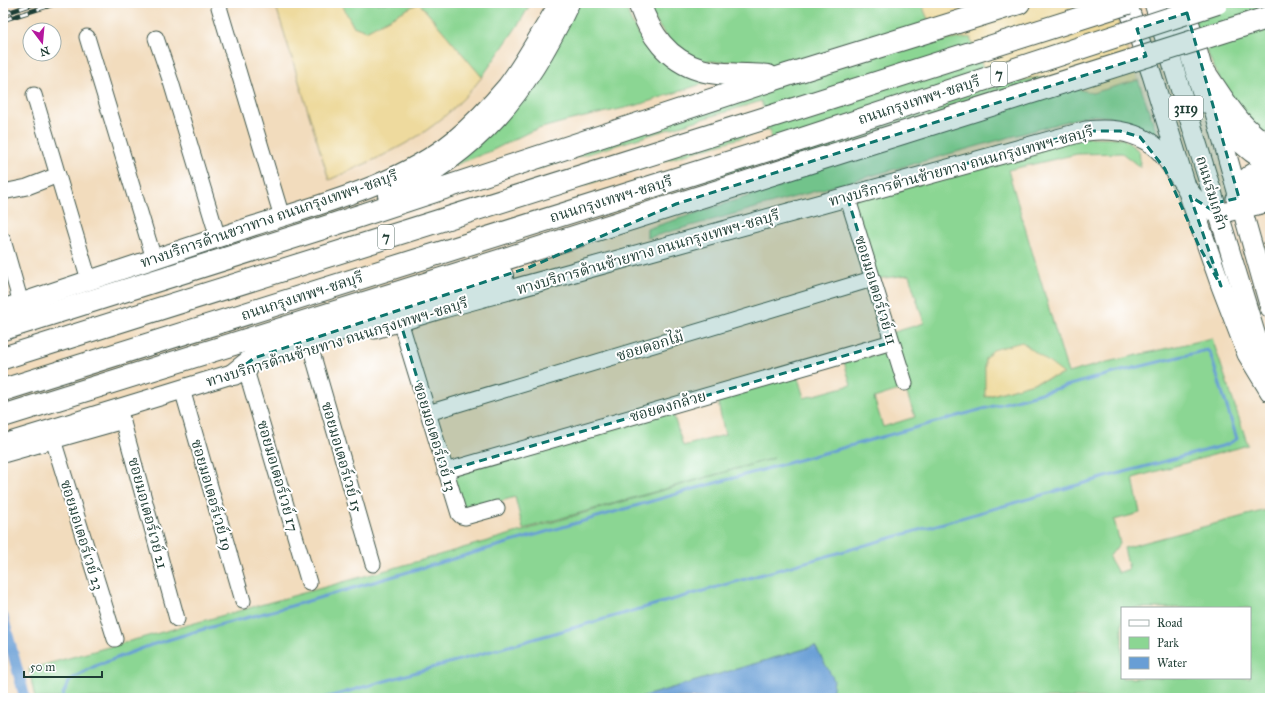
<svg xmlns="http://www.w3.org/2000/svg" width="1273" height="701" font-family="'IM FELL Great Primer','Noto Serif Thai',serif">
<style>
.green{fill:#8bd693;stroke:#558a64;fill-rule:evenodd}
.sand{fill:#eeda9e;stroke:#868c69}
.water{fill:#689ed5;stroke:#446e84}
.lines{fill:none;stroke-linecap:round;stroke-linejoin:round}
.stream{stroke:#689ed5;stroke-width:3}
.canal{stroke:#689ed5;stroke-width:11}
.minor-casing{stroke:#3f5549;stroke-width:17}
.major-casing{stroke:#3f5549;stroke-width:21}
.highway-casing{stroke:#3f5549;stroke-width:24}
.minor{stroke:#fff;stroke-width:15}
.major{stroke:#fff;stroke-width:19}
.highway{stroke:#fff;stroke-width:22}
.rail-casing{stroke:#1f3d34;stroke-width:4.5}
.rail{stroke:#fff;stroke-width:3;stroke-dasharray:9;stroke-linecap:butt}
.highway-bridge-casing{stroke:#3f5549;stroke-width:24;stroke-linecap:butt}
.highway-bridge{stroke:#fff;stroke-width:22}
.marked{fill:#0f766e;fill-opacity:0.2;stroke:#0f766e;stroke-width:3;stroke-dasharray:8 5;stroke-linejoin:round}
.labels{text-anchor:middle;stroke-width:4;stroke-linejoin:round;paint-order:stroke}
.shield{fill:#fff;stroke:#627771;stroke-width:1}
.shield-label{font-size:14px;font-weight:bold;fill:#1f3d34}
.street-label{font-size:15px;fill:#1f3d34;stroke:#fff}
</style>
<rect width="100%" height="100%" fill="#fff"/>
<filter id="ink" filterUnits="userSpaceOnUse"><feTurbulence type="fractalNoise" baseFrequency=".025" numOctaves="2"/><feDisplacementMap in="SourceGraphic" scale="8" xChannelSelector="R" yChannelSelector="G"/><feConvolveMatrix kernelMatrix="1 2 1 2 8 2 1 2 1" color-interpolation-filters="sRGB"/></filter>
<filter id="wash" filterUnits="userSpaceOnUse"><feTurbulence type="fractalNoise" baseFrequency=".012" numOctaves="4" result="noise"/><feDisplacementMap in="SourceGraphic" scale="16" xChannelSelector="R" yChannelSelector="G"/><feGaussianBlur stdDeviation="0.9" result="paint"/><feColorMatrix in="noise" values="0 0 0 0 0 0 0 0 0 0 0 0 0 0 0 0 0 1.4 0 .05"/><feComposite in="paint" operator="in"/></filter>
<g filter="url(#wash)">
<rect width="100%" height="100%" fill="#f2dcbd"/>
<g class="green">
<path d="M341,3H531L520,22L482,77L419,3L366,31L353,26Z"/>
<path d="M571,3H625L631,21L646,46L665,61L720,78L638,105L567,121L531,131L491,151L437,172Z"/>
<path d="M643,3H924V10L938,40L970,36L991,86L1039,77L1092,93L1138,80L1161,145L1139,130L1114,117L1089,115L647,238V229L793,182L787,157L637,199L773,153L770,129L505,209L769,123L761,101L535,170L532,163L765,89L753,60L718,62L691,59L676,51Z"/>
<path d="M1188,3H1270V135L1251,127L1220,80L1196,29Z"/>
<path d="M1080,137L1122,138L1139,151L1141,168L1122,153L1077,154L1008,170L1068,373L1107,362L1212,338L1248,445L1133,478L1140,513L1114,520L1120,543L1109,557L1118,573L1129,569L1124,548L1270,509V698H829L832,697L815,646L638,698H35L29,669L401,566L774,458L523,529L515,497L463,512L451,474L672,410L683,446L725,435L717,398L797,374L804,398L851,385L844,362L893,350L888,334L924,323L909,275L867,280L851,200ZM985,359L1063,374L986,397ZM905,388L915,417L883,427L874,398ZM1122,608H1250V678H1122Z"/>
</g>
<g class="sand">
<path d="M275,3H341L353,26L366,31L419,3L482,77C461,104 432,130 401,146C378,159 353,169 329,180Z"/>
<path d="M924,3H1112L1138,80L1092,93L1039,77L991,86L970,37L938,41L924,10Z"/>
<path d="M1022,342L1064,374L985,397V359L993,350Z"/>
</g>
<path class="water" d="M815,646L834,680L832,697L638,698Z"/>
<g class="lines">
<path class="stream" d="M64,698L63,694L70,680L93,667L151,645L204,629L291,606L697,488L1106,375L1207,350L1210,353L1237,439L1226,445L1113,475L325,698"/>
<path class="canal" d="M3,617L25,698"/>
</g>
</g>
<g filter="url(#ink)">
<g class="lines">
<defs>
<g id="minor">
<path d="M1171,3L1204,105"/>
<path d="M219,7L282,217"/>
<path d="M87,37L154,259"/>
<path d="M156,38L171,82L218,238"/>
<path d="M34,95L89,280"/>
<path d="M3,192L27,187L58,175"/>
<path d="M847,196L905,383"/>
<path d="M3,240L21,303"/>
<path d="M400,321L459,514L461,516L465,517L497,508"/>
<path d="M311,349L373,564"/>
<path d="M246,370L309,583"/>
<path d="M182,389L243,601"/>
<path d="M119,408L177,619"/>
<path d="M428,413L872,279"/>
<path d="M50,430L115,639"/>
<path d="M3,455L123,421"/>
<path d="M445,471L892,342"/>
</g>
<g id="major">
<path d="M1127,3L1152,75L1187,189L1221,286L1247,354L1270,392"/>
<path d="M1154,3L1268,375"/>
<path d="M1184,3L1270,308"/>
<path d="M1222,114L1239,142L1251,152L1270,165"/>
<path d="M1236,199L1270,187"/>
<path d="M3,309C86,281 170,254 253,226C320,204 399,185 454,140C473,124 491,105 507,86C526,61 541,32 558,5"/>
<path d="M375,329L444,308L1086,131C1111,128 1138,131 1158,149C1165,155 1170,164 1175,171C1183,182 1190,195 1200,203C1206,207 1212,210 1218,214L1270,202"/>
<path d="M3,444L248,369"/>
</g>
<g id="highway">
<path d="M639,3C650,34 667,60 701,70C720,76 747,74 768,76"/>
<path d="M1205,73C1223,99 1240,131 1270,146"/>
<path d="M389,195C479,150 526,93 568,3"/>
<path d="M1239,198C1245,177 1250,175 1270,167"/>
<path d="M3,329L323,228L787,75L1019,3"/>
<path d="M3,358L769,117"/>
<path d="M234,374L254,358L502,276"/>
<path d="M3,390L781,146"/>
<path d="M3,416L467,271L804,164"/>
</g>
</defs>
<use href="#minor" class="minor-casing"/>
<use href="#major" class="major-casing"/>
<use href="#highway" class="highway-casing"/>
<use href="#minor" class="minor"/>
<use href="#major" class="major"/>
<use href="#highway" class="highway"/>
<defs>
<g id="rail">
<path d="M3,3H4"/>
<path d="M3,14L37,3"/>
<path d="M3,20L58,3"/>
</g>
</defs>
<use href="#rail" class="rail-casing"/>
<use href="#rail" class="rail"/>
<defs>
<g id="highway-bridge">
<path d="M769,117L1128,3"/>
<path d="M781,146L1217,3"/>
<path d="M804,164L1270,17"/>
</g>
</defs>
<use href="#highway-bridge" class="highway-bridge-casing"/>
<use href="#highway-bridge" class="highway-bridge"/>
</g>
</g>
<path class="marked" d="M1187,13L1239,198L1215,203L1218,214L1190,196L1221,286L1199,246L1165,169L1140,137L1120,131H1086L847,196L892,342L445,471L400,321L234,374L254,358L530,267L676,204L1146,56L1137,29Z"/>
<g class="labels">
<g class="shield">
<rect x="991" y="62" width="16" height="24" rx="3"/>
<rect x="1169" y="96" width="34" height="24" rx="3"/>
<rect x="378" y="225" width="16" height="24" rx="3"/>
</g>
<g class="shield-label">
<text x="999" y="79">7</text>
<text x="1186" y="113">3119</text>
<text x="386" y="242">7</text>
</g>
<g class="street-label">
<text transform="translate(919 100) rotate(-18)" y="5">ถนนกรุงเทพฯ-ชลบุรี</text>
<text transform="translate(961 166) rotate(-15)" y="5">ทางบริการด้านซ้ายทาง ถนนกรุงเทพฯ-ชลบุรี</text>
<text transform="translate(1212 193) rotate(73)" y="5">ถนนร่มเกล้า</text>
<text transform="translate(611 199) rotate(-17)" y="5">ถนนกรุงเทพฯ-ชลบุรี</text>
<text transform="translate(269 219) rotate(-19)" y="5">ทางบริการด้านขวาทาง ถนนกรุงเทพฯ-ชลบุรี</text>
<text transform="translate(648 252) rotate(-16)" y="5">ทางบริการด้านซ้ายทาง ถนนกรุงเทพฯ-ชลบุรี</text>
<text transform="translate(876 290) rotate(73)" y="5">ซอยมอเตอร์เวย์ 11</text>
<text transform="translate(302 296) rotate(-18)" y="5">ถนนกรุงเทพฯ-ชลบุรี</text>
<text transform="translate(337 342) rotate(-17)" y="5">ทางบริการด้านซ้ายทาง ถนนกรุงเทพฯ-ชลบุรี</text>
<text transform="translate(650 346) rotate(-17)" y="5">ซอยดอกไม้</text>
<text transform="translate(668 406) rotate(-16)" y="5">ซอยดงกล้วย</text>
<text transform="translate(435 437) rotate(73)" y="5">ซอยมอเตอร์เวย์ 13</text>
<text transform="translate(342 457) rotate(74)" y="5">ซอยมอเตอร์เวย์ 15</text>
<text transform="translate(278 476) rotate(74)" y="5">ซอยมอเตอร์เวย์ 17</text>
<text transform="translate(212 495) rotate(74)" y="5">ซอยมอเตอร์เวย์ 19</text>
<text transform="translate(148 513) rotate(75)" y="5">ซอยมอเตอร์เวย์ 21</text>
<text transform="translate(82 535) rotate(73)" y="5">ซอยมอเตอร์เวย์ 23</text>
</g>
</g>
<rect width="1273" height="701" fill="none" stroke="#fff" stroke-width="16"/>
<rect x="1121" y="607" width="130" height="72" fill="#ffffff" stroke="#a5b1ae"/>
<rect x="1129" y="620" width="20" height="6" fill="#ffffff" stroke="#a5b1ae"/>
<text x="1157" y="627" font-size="12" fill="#1f3d34">Road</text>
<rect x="1129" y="637" width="20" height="12" fill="#8bd693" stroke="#a5b1ae"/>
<text x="1157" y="647" font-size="12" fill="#1f3d34">Park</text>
<rect x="1129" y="657" width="20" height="12" fill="#689ed5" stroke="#a5b1ae"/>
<text x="1157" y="667" font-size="12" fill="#1f3d34">Water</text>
<g transform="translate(42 42) rotate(164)"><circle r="19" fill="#ffffff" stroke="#a5b1ae"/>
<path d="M0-3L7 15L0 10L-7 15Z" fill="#b5179e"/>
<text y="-6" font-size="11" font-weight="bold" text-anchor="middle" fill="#1f3d34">N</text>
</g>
<path d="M24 671v6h78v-6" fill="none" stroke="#1f3d34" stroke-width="2"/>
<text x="30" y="671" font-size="12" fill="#1f3d34" stroke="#ffffff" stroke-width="3" paint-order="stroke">50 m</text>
</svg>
